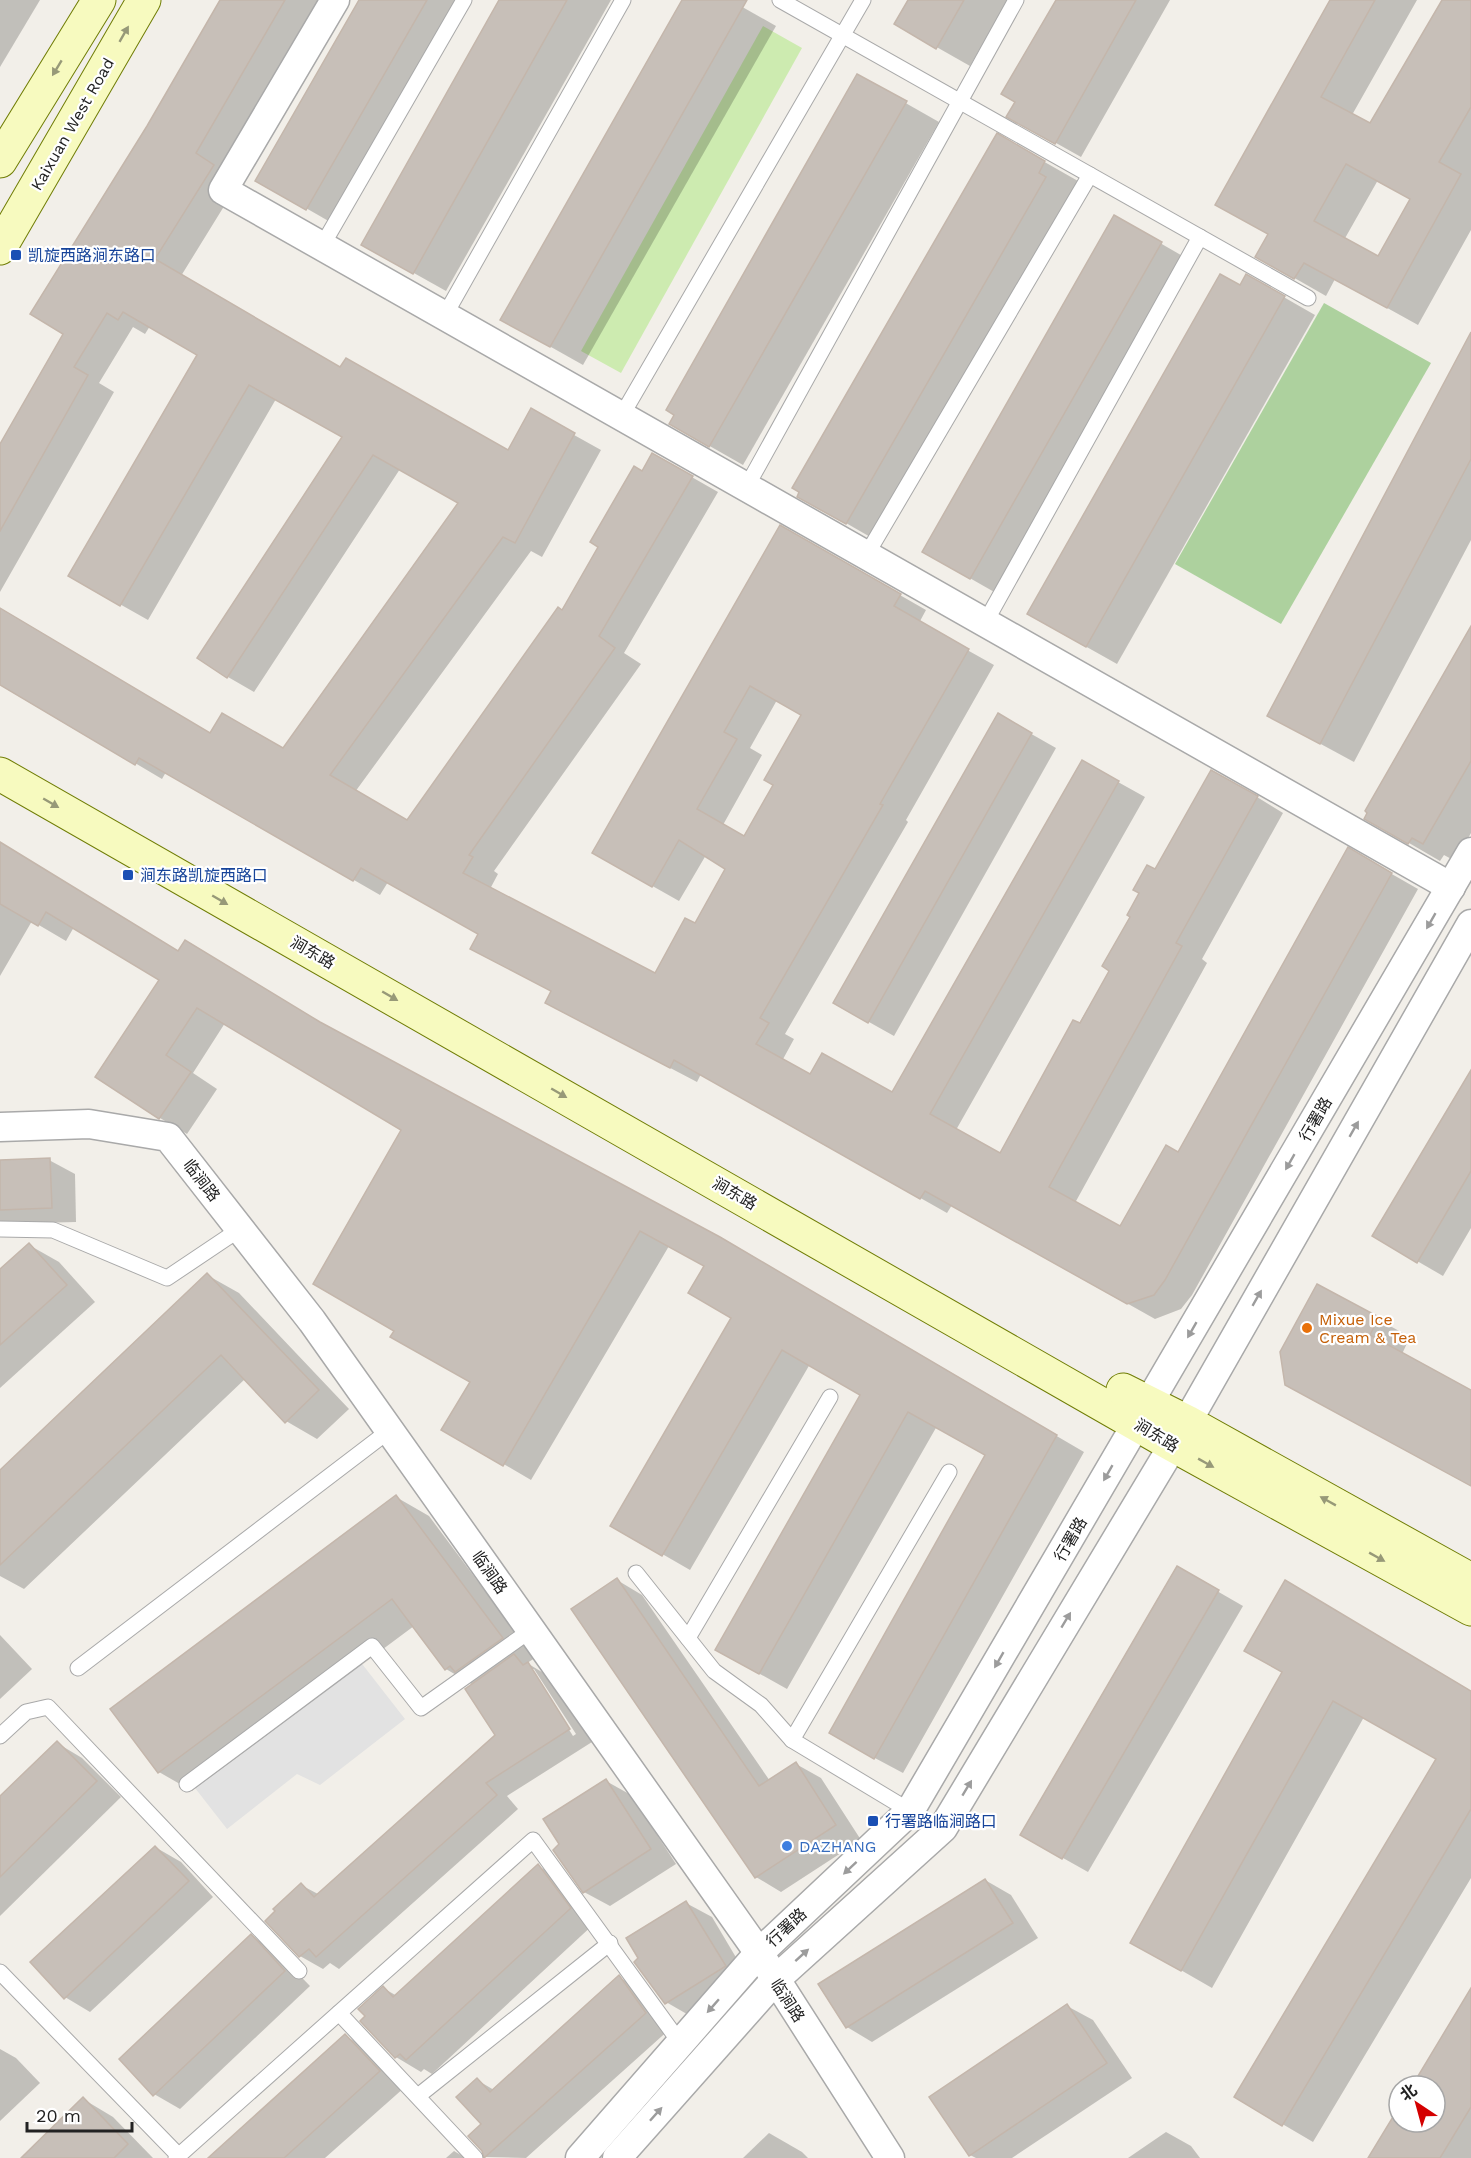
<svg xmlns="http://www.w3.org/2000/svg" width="1471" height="2158" font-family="'Work Sans','Noto Sans SC',sans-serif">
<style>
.grass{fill:#cdebb0}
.forest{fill:#add19e}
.parking{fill:#e2e2e2}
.shadow{fill:#0003;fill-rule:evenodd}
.building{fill:#c7bfb8;stroke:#c4b6ab;stroke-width:1.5;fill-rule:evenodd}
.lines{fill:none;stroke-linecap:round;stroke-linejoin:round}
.lane-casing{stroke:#a9a9a9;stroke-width:17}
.street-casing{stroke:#a9a9a9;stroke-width:31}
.secondary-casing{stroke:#707d05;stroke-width:35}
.lane{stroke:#fff;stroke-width:15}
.street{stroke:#fff;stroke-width:28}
.secondary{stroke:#f7fabf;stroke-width:33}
.oneway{fill:#979978}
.oneway2{fill:#9c9c9c}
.transit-dot{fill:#1a4fb4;stroke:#fff;stroke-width:2}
.food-dot{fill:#e8710a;stroke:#fff;stroke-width:2}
.shop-dot{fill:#3f7fe0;stroke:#fff;stroke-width:2}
.labels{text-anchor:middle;stroke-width:4.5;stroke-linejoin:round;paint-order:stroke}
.street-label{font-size:16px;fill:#222;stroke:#fff}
.transit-label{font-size:16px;fill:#164399;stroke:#fff;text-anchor:start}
.food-label{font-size:16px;fill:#c56008;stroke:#fff;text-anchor:start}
.shop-label{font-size:16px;fill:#366cbe;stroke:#fff;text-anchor:start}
</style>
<rect width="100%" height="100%" fill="#f2efe9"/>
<path class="grass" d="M763,26L802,48L621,373L581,351Z"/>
<path class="forest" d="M1324,303L1431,363L1281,624L1175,564Z"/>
<path class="parking" d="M359,1660L405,1719L320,1785L297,1774L227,1829L195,1788Z"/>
<g class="shadow">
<path d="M0,0H40L0,67Z"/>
<path d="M222,0H320L239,182L181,276L341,369L508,452L531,411L601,450L542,557L531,551L355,792L407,822L562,612L653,455L718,492L624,653L641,664L494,871L498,874L490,889L655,975L695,925L727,868L706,855L679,901L594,853L781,527L926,610L919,623L994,665L906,820L908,822L785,1034L794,1039L782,1061L810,1076L893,1094L1082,762L1145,797L956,1130L1000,1155L1111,970L1155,871L1257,797L1283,813L1202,959L1207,963L1075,1203L1121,1228L1179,1154L1348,849L1418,889L1192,1295L1181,1309L1155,1319L952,1205L947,1213L701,1074L697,1082L573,1017L553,991L480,934L388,882L380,895L166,772L162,779L0,683V609L211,735L283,750L460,503L400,469L254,692L228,677L344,437L276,399L148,620L70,576L199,354L150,326L145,334L133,327L99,383L114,392L0,592V447L65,333L148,126ZM777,700L803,714L775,785L745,838L723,825L762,755L750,748Z"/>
<path d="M361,0H461L332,223L257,180Z"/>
<path d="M500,0H611L446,291L396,263Z"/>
<path d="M683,0H730L776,26L583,365L535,338Z"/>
<path d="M909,0H1008L970,66L896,24Z"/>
<path d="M1056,0H1170L1081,157L1008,116L1017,101L1003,93Z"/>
<path d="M1332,0H1417L1352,115L1371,125L1444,0H1471V230L1418,325L1335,279L1326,296L1258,257L1270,234ZM1378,180L1412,199L1379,258L1344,240Z"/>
<path d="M858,76L939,122L743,465L671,424Z"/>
<path d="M997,135L1078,181L879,542L799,496Z"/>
<path d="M1115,217L1186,258L996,593L924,552Z"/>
<path d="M1247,276L1315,315L1117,664L1060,632Z"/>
<path d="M1471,357V540L1354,762L1269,716Z"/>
<path d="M1471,629V833L1455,861L1444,855L1440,861L1366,818Z"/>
<path d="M998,715L1056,748L894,1036L835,1003Z"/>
<path d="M0,843L179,953L333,1031L719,1238L1084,1452L903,1773L858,1749L987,1455L937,1426L787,1689L744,1665L862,1394L810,1364L690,1570L612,1525L733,1317L706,1266L669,1246L531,1480L444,1429L472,1382L396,1330L403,1129L225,1023L193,1073L217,1089L187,1134L160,1118L162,979L74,927L66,941L32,921L0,976Z"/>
<path d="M1471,1073V1228L1443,1276L1374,1236Z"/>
<path d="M49,1160L75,1174L76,1222L0,1224V1162Z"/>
<path d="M29,1245L59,1262L95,1302L0,1388V1271Z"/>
<path d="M207,1275L239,1293L349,1409L317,1439L286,1421L245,1379L24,1589L0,1576V1472Z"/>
<path d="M1318,1286L1410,1337L1402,1354L1471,1392V1486Z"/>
<path d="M396,1497L429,1516L535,1658L527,1663L550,1677L592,1742L507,1796L518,1809L339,1969L330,1963L323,1969L300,1956L267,1921L301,1885L318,1894L497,1736L473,1685L446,1669L414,1626L192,1791L159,1772L112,1709ZM531,1669H534L576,1734L573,1736Z"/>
<path d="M1177,1568L1243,1606L1088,1872L1022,1835Z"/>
<path d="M617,1580L642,1595L770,1781L796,1764L821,1778L861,1840L781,1892L756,1877Z"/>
<path d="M0,1635L32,1669L0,1699Z"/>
<path d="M1284,1672L1471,1692V1878L1313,2142L1236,2097L1438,1759L1364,1717L1212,1988L1132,1942Z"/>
<path d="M57,1743L82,1758L121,1797L0,1916V1799Z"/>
<path d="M606,1781L631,1795L676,1864L610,1906L584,1892L561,1845Z"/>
<path d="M155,1847L181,1862L213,1897L90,2012L65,1997Z"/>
<path d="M538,1866L564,1880L595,1923L432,2074L424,2069L421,2072L396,2057L383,1988L397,1996Z"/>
<path d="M985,1880L1011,1895L1038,1938L872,2042L847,2027Z"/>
<path d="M686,1903L712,1917L750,1981L692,2017L666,2002Z"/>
<path d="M251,1936L276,1951L310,1986L180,2109L154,2094Z"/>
<path d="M619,1977L645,1992L671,2028L526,2158L486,2157L477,2080L494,2090Z"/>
<path d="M1471,1991V2158H1370L1399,2110V2122H1435V2086H1413Z"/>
<path d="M1067,2006L1093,2020L1132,2078L1012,2158H976L970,2155Z"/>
<path d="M345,2036L371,2050L405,2087L325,2158H218Z"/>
<path d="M0,2049L16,2058L40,2083L0,2121Z"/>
<path d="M83,2099L113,2117L153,2158H23Z"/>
<path d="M1166,2132L1191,2146L1200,2158H1128Z"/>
<path d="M769,2133L802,2152L808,2158H743Z"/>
<path d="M454,2151L466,2158H446Z"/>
</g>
<g class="building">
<path d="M220,0H285L196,153L214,165L155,259L340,367L346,358L508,450L531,408L575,433L515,543L503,537L330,775L407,820L558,607L562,610L598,547L590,542L634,466L642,471L652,453L693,476L599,636L615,648L469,855L473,857L463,873L655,973L685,918L695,923L725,869L679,840L652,887L592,853L780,525L901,594L894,606L969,649L880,804L883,805L760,1018L769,1023L756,1044L810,1074L822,1053L892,1092L1082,760L1119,781L930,1114L1000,1153L1073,1020L1080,1023L1109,971L1102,966L1130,917L1127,915L1139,893L1133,890L1147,865L1155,869L1211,770L1258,796L1176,943L1182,946L1049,1187L1120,1226L1166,1145L1178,1152L1348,847L1392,873L1165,1280L1154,1295L1127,1304L925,1191L920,1199L674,1060L670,1068L545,1003L551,991L470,949L478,934L361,868L353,881L139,758L135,765L0,685V608L210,733L222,713L283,748L458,503L373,455L227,678L197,658L342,437L249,385L120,606L68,576L197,355L123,312L118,320L107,313L74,367L88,375L0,531V444L63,334L30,314L147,126ZM750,686L801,715L764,780L773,785L744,836L697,809L737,739L724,732Z"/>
<path d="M359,0H427L306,210L255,181Z"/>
<path d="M499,0H567L413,274L361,245Z"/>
<path d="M682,0H747L550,347L500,320Z"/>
<path d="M908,0H964L936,49L894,24Z"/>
<path d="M1056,0H1136L1055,144L1006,117L1015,102L1001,94Z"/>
<path d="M1330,0H1375L1321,97L1370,123L1442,0H1471V107L1439,162L1461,174L1387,308L1304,263L1294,279L1255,257L1268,234L1215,205ZM1346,164L1410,199L1378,256L1314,221Z"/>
<path d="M857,74L907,101L709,447L669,424L674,415L666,410Z"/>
<path d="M997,133L1045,161L1039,173L1046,177L846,524L797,497L799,492L792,488Z"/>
<path d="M1114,215L1162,242L970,579L922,552Z"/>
<path d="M1220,274L1240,285L1246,274L1285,296L1086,647L1027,614Z"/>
<path d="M1471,332V459L1320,744L1267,716Z"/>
<path d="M1471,626V761L1423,844L1412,838L1408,844L1364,819L1367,813L1365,811Z"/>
<path d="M998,713L1032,733L868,1023L833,1003Z"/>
<path d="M0,842L178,951L185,940L320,1022L720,1237L1057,1435L874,1759L829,1733L985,1455L908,1412L759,1674L715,1650L860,1395L782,1350L662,1556L610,1526L731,1318L688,1293L704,1266L640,1231L503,1466L441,1430L470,1382L390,1337L394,1331L313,1284L401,1130L197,1008L166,1055L191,1072L159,1119L95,1077L159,980L46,912L38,926L0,904Z"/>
<path d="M1471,1070V1171L1417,1263L1372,1236Z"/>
<path d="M50,1158L52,1208L0,1210V1160Z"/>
<path d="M29,1243L67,1285L0,1345V1269Z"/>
<path d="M207,1273L319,1390L285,1423L221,1355L0,1565V1470Z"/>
<path d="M1317,1284L1379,1317L1370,1335L1471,1390V1486L1285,1385L1280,1352Z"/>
<path d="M396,1495L503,1638L455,1672L450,1666L445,1670L392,1599L158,1773L110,1709Z"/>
<path d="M1177,1566L1219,1590L1062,1859L1020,1835Z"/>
<path d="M617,1578L759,1786L796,1762L836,1825L755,1878L571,1609Z"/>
<path d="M1285,1580L1471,1691V1809L1282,2126L1234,2097L1436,1759L1333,1701L1181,1971L1130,1943L1282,1672L1244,1651Z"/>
<path d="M514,1654L523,1665L528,1662L570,1729L486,1783L497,1795L316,1957L309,1949L299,1957L265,1921L275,1911L273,1909L301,1883L314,1897L495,1735L465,1689Z"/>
<path d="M57,1741L97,1781L0,1877V1796Z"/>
<path d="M606,1779L651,1849L583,1893L553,1850L559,1844L543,1819Z"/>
<path d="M155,1846L189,1881L64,1999L30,1962Z"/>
<path d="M538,1864L571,1908L406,2060L400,2054L395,2058L360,2021L365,2016L358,2009L383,1986L393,1997Z"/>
<path d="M985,1879L1013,1923L846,2028L818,1984Z"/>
<path d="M686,1901L726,1966L665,2004L634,1962L638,1958L626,1938Z"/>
<path d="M251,1934L285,1971L153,2096L119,2059Z"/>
<path d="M619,1975L646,2013L484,2158L482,2151L468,2136L481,2124L456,2097L477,2078L490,2092Z"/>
<path d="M1471,1988V2107L1440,2158H1368L1399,2107V2122H1435V2086H1412Z"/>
<path d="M1067,2004L1107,2063L969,2156L929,2097Z"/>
<path d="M345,2034L380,2071L284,2158H208Z"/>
<path d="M83,2097L128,2144L114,2158H21Z"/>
</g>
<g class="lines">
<defs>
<g id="lane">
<path d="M780,0L1308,298"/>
<path d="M322,246L464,0"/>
<path d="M445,315L623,0"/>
<path d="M622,415L863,0"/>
<path d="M747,486L1016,0"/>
<path d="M867,554L1090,175"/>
<path d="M986,621L1200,237"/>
<path d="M0,1229L53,1230L167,1278L240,1229"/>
<path d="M636,1573L714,1671L761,1705L792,1740L910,1811"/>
<path d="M688,1638L830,1397"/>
<path d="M78,1668L390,1430"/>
<path d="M0,1736L26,1712L48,1707L299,1971"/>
<path d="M792,1740L949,1472"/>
<path d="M187,1784L372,1646L421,1708L531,1630"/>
<path d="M0,1972L179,2156"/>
<path d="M339,2013L475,2158"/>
<path d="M418,2096L610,1943"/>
<path d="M176,2158L533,1840L681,2044"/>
</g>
<g id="street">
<path d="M335,0L223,190L1451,887"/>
<path d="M0,1127L89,1124L168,1137L312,1321L531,1630L759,1953L890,2158"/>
<path d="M580,2158L759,1953L910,1811L1471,852"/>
<path d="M617,2158L775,1980L943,1828L1187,1422L1471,924"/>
</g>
<g id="secondary">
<path d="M0,161L99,0"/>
<path d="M0,248L144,0"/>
<path d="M0,774L1171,1444L1471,1609"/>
<path d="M1123,1390L1187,1422L1471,1580"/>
</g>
</defs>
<use href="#lane" class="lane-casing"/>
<use href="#street" class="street-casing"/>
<use href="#secondary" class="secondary-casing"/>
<use href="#lane" class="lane"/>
<use href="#street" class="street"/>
<use href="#secondary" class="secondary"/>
</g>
<defs><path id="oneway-solid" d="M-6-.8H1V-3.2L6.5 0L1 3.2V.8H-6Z" transform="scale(1.5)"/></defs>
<g class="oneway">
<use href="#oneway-solid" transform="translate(124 34) rotate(-60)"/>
<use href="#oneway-solid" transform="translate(57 68) rotate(121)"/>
<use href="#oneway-solid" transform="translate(51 803) rotate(30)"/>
<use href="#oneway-solid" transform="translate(220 900) rotate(30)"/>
<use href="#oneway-solid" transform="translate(390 996) rotate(30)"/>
<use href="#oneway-solid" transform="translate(559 1093) rotate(30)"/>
<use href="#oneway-solid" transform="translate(1206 1463) rotate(29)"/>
<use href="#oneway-solid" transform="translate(1328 1501) rotate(-151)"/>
<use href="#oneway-solid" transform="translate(1377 1557) rotate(29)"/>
</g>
<g class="oneway2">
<use href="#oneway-solid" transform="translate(1431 921) rotate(120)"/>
<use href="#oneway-solid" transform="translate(1354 1129) rotate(-60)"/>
<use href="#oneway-solid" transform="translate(1290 1162) rotate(120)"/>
<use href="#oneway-solid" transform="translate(1257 1298) rotate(-60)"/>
<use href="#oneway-solid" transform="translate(1192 1330) rotate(120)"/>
<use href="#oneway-solid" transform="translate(1108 1473) rotate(120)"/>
<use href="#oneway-solid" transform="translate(1066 1620) rotate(-59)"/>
<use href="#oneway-solid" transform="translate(999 1660) rotate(120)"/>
<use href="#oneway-solid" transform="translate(967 1788) rotate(-59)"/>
<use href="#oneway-solid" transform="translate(850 1868) rotate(137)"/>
<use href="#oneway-solid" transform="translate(802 1955) rotate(-42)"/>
<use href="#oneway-solid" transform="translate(713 2006) rotate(131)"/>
<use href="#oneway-solid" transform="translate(656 2114) rotate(-48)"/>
</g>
<g class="transit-dot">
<rect x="10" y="249" width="12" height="12" rx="3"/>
<rect x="122" y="869" width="12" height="12" rx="3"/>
<rect x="867" y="1815" width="12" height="12" rx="3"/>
</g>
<circle class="food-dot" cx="1307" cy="1328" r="6"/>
<circle class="shop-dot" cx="787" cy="1846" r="6"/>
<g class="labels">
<g class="street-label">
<text transform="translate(72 124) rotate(-60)" y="6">Kaixuan West Road</text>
<text transform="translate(313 952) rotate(30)" y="6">涧东路</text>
<text transform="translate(1315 1119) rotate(-60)" y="6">行署路</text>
<text transform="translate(202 1180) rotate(52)" y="6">临涧路</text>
<text transform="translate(735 1193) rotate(30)" y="6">涧东路</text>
<text transform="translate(1157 1435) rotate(31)" y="6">涧东路</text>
<text transform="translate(1070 1539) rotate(-60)" y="6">行署路</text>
<text transform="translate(490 1572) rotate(55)" y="6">临涧路</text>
<text transform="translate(786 1927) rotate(-43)" y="6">行署路</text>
<text transform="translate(788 2000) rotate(57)" y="6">临涧路</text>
</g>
<g class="transit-label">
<text x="28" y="261">凯旋西路涧东路口</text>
<text x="140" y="881">涧东路凯旋西路口</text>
<text x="885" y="1827">行署路临涧路口</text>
</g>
<g class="food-label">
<text x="1319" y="1325">Mixue Ice<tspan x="1319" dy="18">Cream &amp; Tea</tspan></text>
</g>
<g class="shop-label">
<text x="799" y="1852">DAZHANG</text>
</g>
</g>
<g transform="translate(1417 2104) rotate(324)"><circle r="28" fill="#ffffff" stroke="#a7a7a7" stroke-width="1.5"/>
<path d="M0-4.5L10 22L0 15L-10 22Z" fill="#d40000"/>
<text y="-9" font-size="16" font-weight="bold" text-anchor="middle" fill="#222222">北</text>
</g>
<path d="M27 2122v9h105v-9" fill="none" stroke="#222222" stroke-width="3"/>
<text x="36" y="2122" font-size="18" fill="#222222" stroke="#ffffff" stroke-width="4.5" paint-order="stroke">20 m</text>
</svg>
